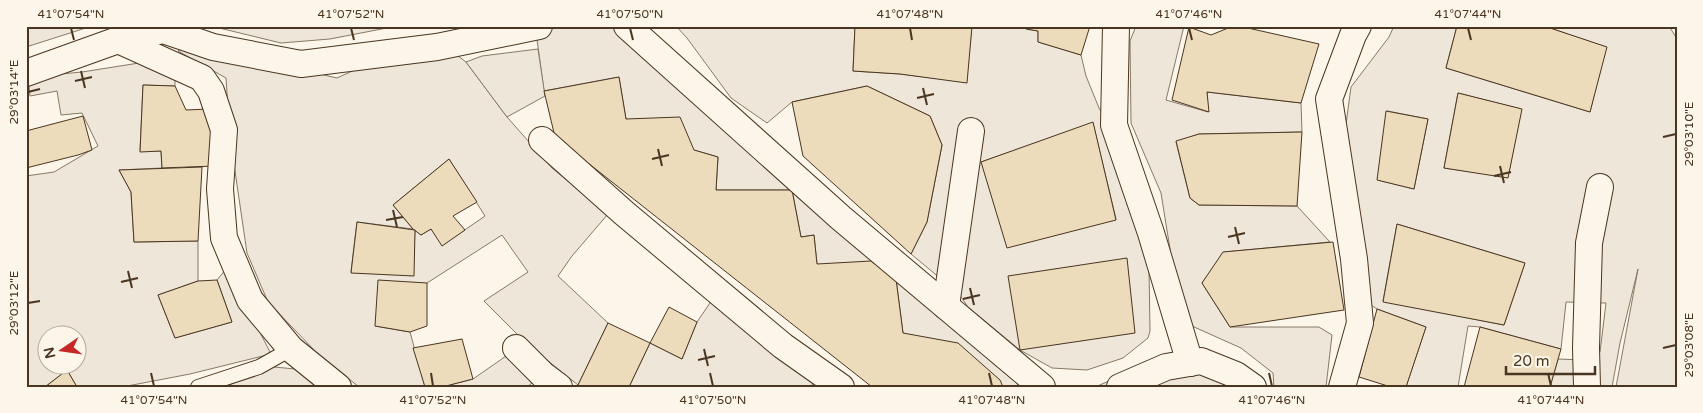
<svg xmlns="http://www.w3.org/2000/svg" width="1703" height="413" font-family="'Varela Round',sans-serif">
<style>
.green{fill:#ede6d9;stroke:#887966;fill-rule:evenodd}
.parking{fill:#ede7d9;stroke:#887966}
.building{fill:#ecdcbc;stroke:#4a3520}
.lines{fill:none;stroke-linecap:round;stroke-linejoin:round}
.service-casing{stroke:#4a3520;stroke-width:16}
.minor-casing{stroke:#4a3520;stroke-width:28}
.service{stroke:#fbf6e9;stroke-width:14}
.minor{stroke:#fbf6e9;stroke-width:26}
.ticks{fill:none;stroke:#4a3520;stroke-width:2}
.neatline{fill:none;stroke:#4a3520;stroke-width:2}
.ticks-label{font-size:12px;text-anchor:middle;fill:#4a3520}
</style>
<rect width="100%" height="100%" fill="#fbf6e9"/>
<g class="green">
<path d="M26,26H92L26,47Z"/>
<path d="M211,26H397L330,39L281,43Z"/>
<path d="M544,26H624L1039,387H1003L903,333L896,279L817,264L814,235L801,237L792,190H716L718,157L694,150L626,119L619,77L544,91L536,32Z"/>
<path d="M676,26H855L853,71L900,74L966,82L972,26H1026V29L1038,31V42L1081,55L1086,76L1099,108L1134,170L1149,269L1150,331L1148,338L1123,358L1087,370L1052,368L1020,350L968,307L959,294L911,254L927,222L942,145L930,116L867,86L792,102L767,123L731,98L687,38ZM1093,123L1116,219L981,162Z"/>
<path d="M1136,26H1184L1166,100L1208,112L1207,92L1301,103L1302,132L1199,134L1176,142L1190,198L1199,205L1297,206L1330,242L1224,252L1202,283L1230,327H1319L1332,335L1326,387H1274L1273,373L1241,348L1183,322L1174,307L1170,249L1161,193L1131,123L1130,41Z"/>
<path d="M1394,26H1457L1446,68L1590,112L1606,47L1544,26H1669L1677,39V387H1616L1638,269L1620,343L1612,387H1550L1558,359L1583,360L1600,352L1606,303L1566,302L1561,349L1480,327L1468,326L1458,387H1406L1426,327L1377,309L1371,305L1335,156L1346,124L1351,87L1389,37ZM1458,93L1521,109L1508,177L1444,168ZM1387,111L1428,119L1414,189L1378,180ZM1397,224L1525,263L1504,325L1383,301Z"/>
<path d="M431,35L466,62L507,117L552,168L608,214L572,256L558,276L608,323L578,385L527,344L484,301L528,272L502,235L427,283L375,326L410,332L425,387H359L317,353L268,302L247,253L230,137L226,78L178,51L190,44L337,78ZM449,159L485,216L443,245L431,229L421,235L415,230L413,275L351,272L357,222L413,229L393,205Z"/>
<path d="M139,63L175,77V86L143,85L140,151H161L162,168L119,170L131,192L134,242L198,241V281L158,295L175,338L232,322L217,280L227,268L271,354L190,374L122,387H77L67,370L45,387H26V292L29,290L26,284V176L54,172L98,146L82,113L61,115L57,91L30,96L28,77L82,72ZM48,336H78V366H48Z"/>
<path d="M712,300L818,378L810,387H629L650,343L682,359L697,322Z"/>
<path d="M509,354L537,379L527,387H442L473,379Z"/>
<path d="M1158,360L1245,387H1095Z"/>
<path d="M274,367L306,370L331,387H224Z"/>
</g>
<path class="parking" d="M538,49L545,96L507,117L466,62L482,56Z"/>
<g class="building">
<path d="M855,26H972L967,83L900,74L853,71Z"/>
<path d="M1026,26H1090L1081,55L1038,42V31L1026,29Z"/>
<path d="M1233,26H1239L1319,44L1301,103L1207,92L1209,112L1172,100L1189,27L1211,35Z"/>
<path d="M1457,26H1544L1607,47L1590,112L1446,68Z"/>
<path d="M619,77L626,119L680,117L694,150L718,157L716,190H792L801,237L814,235L817,264L871,261L896,279L903,333L958,343L1000,380L1003,387H872L555,137L544,91Z"/>
<path d="M143,85L175,86L186,110L209,109L215,166L162,168L161,151L140,152Z"/>
<path d="M867,86L930,116L942,145L927,222L911,254L803,156L792,102Z"/>
<path d="M1458,93L1522,109L1508,178L1444,168Z"/>
<path d="M1386,111L1428,119L1414,189L1377,180Z"/>
<path d="M83,116L92,150L78,155L26,168V131Z"/>
<path d="M1093,122L1116,220L1007,248L981,162Z"/>
<path d="M1302,132L1297,206L1199,205L1190,198L1176,141L1199,134Z"/>
<path d="M449,159L477,202L453,216L465,230L442,246L431,229L421,235L413,229L393,205Z"/>
<path d="M202,167L198,241L134,242L131,192L119,170Z"/>
<path d="M357,222L415,230L414,276L351,273Z"/>
<path d="M1397,224L1525,263L1504,325L1383,302Z"/>
<path d="M1333,242L1344,310L1230,327L1202,283L1223,252Z"/>
<path d="M1127,258L1135,333L1020,350L1008,276Z"/>
<path d="M217,280L232,322L175,338L158,295L198,281Z"/>
<path d="M378,280L427,283V326L410,332L375,326Z"/>
<path d="M669,307L697,322L682,359L650,343Z"/>
<path d="M1377,309L1426,327L1406,387H1391L1359,377Z"/>
<path d="M608,323L650,343L629,387H581L578,385Z"/>
<path d="M1480,327L1561,349L1550,387H1464Z"/>
<path d="M462,339L473,379L442,387H425L413,348Z"/>
<path d="M67,370L77,387H45Z"/>
</g>
<g class="lines">
<defs>
<path id="service" d="M198,387L259,367L291,349"/>
<g id="minor">
<path d="M627,26L841,218L1042,387"/>
<path d="M1116,26L1114,125L1151,233L1190,363"/>
<path d="M118,40L202,78L211,91L224,130L220,189L224,238L250,300L291,349L338,387"/>
<path d="M26,73L118,40L163,30L213,47L301,64L437,47L539,26"/>
<path d="M542,140L624,213L783,346L841,387"/>
<path d="M946,306L971,131"/>
<path d="M516,348L543,375L559,387"/>
<path d="M1120,387L1166,367L1201,361L1236,375L1253,387"/>
<path d="M1342,387L1360,323L1354,259L1329,99L1353,35L1358,26"/>
<path d="M1587,387L1586,348L1589,243L1600,187"/>
</g>
</defs>
<use href="#service" class="service-casing"/>
<use href="#minor" class="minor-casing"/>
<use href="#service" class="service"/>
<use href="#minor" class="minor"/>
</g>
<path class="ticks" d="M71,28L74,40M351,28L354,40M630,28L633,40M910,28L912,40M1189,28L1192,40M1468,28L1471,40M81,71L85,88M75,81L92,77M923,88L927,105M28,92L40,89M917,98L934,94M1663,137L1676,134M658,149L662,166M652,159L669,155M1500,166L1504,183M1494,176L1511,172M393,210L397,227M386,220L403,217M1235,227L1239,244M1228,237L1245,233M128,271L132,288M121,282L138,278M970,288L974,305M963,299L980,295M28,303L40,301M1663,348L1676,345M704,349L708,366M698,360L715,356M151,373L154,386M431,373L433,386M710,373L713,386M989,373L992,386M1269,373L1272,386M1548,373L1551,386"/>
<rect width="1703" height="413" fill="none" stroke="#fbf6e9" stroke-width="55"/>
<g transform="translate(62 350) rotate(257)"><circle r="24" fill="#fbf6e9" stroke="#b4a999"/>
<path d="M0-4L9 19L0 12L-9 19Z" fill="#c62828"/>
<text y="-8" font-size="14" font-weight="bold" text-anchor="middle" fill="#4a3520">N</text>
</g>
<path d="M1506 366v8h89v-8" fill="none" stroke="#4a3520" stroke-width="2.5"/>
<text x="1513" y="366" font-size="15" fill="#4a3520" stroke="#fbf6e9" stroke-width="4" paint-order="stroke">20 m</text>
<rect x="28" y="28" width="1648" height="358" class="neatline"/>
<g class="ticks-label">
<text x="71" y="18">41°07'54"N</text>
<text x="351" y="18">41°07'52"N</text>
<text x="630" y="18">41°07'50"N</text>
<text x="910" y="18">41°07'48"N</text>
<text x="1189" y="18">41°07'46"N</text>
<text x="1468" y="18">41°07'44"N</text>
<text transform="translate(14 92) rotate(-90)" y="4">29°03'14"E</text>
<text transform="translate(1689 134) rotate(-90)" y="4">29°03'10"E</text>
<text transform="translate(14 303) rotate(-90)" y="4">29°03'12"E</text>
<text transform="translate(1689 345) rotate(-90)" y="4">29°03'08"E</text>
<text x="154" y="404">41°07'54"N</text>
<text x="433" y="404">41°07'52"N</text>
<text x="713" y="404">41°07'50"N</text>
<text x="992" y="404">41°07'48"N</text>
<text x="1272" y="404">41°07'46"N</text>
<text x="1551" y="404">41°07'44"N</text>
</g>
</svg>
